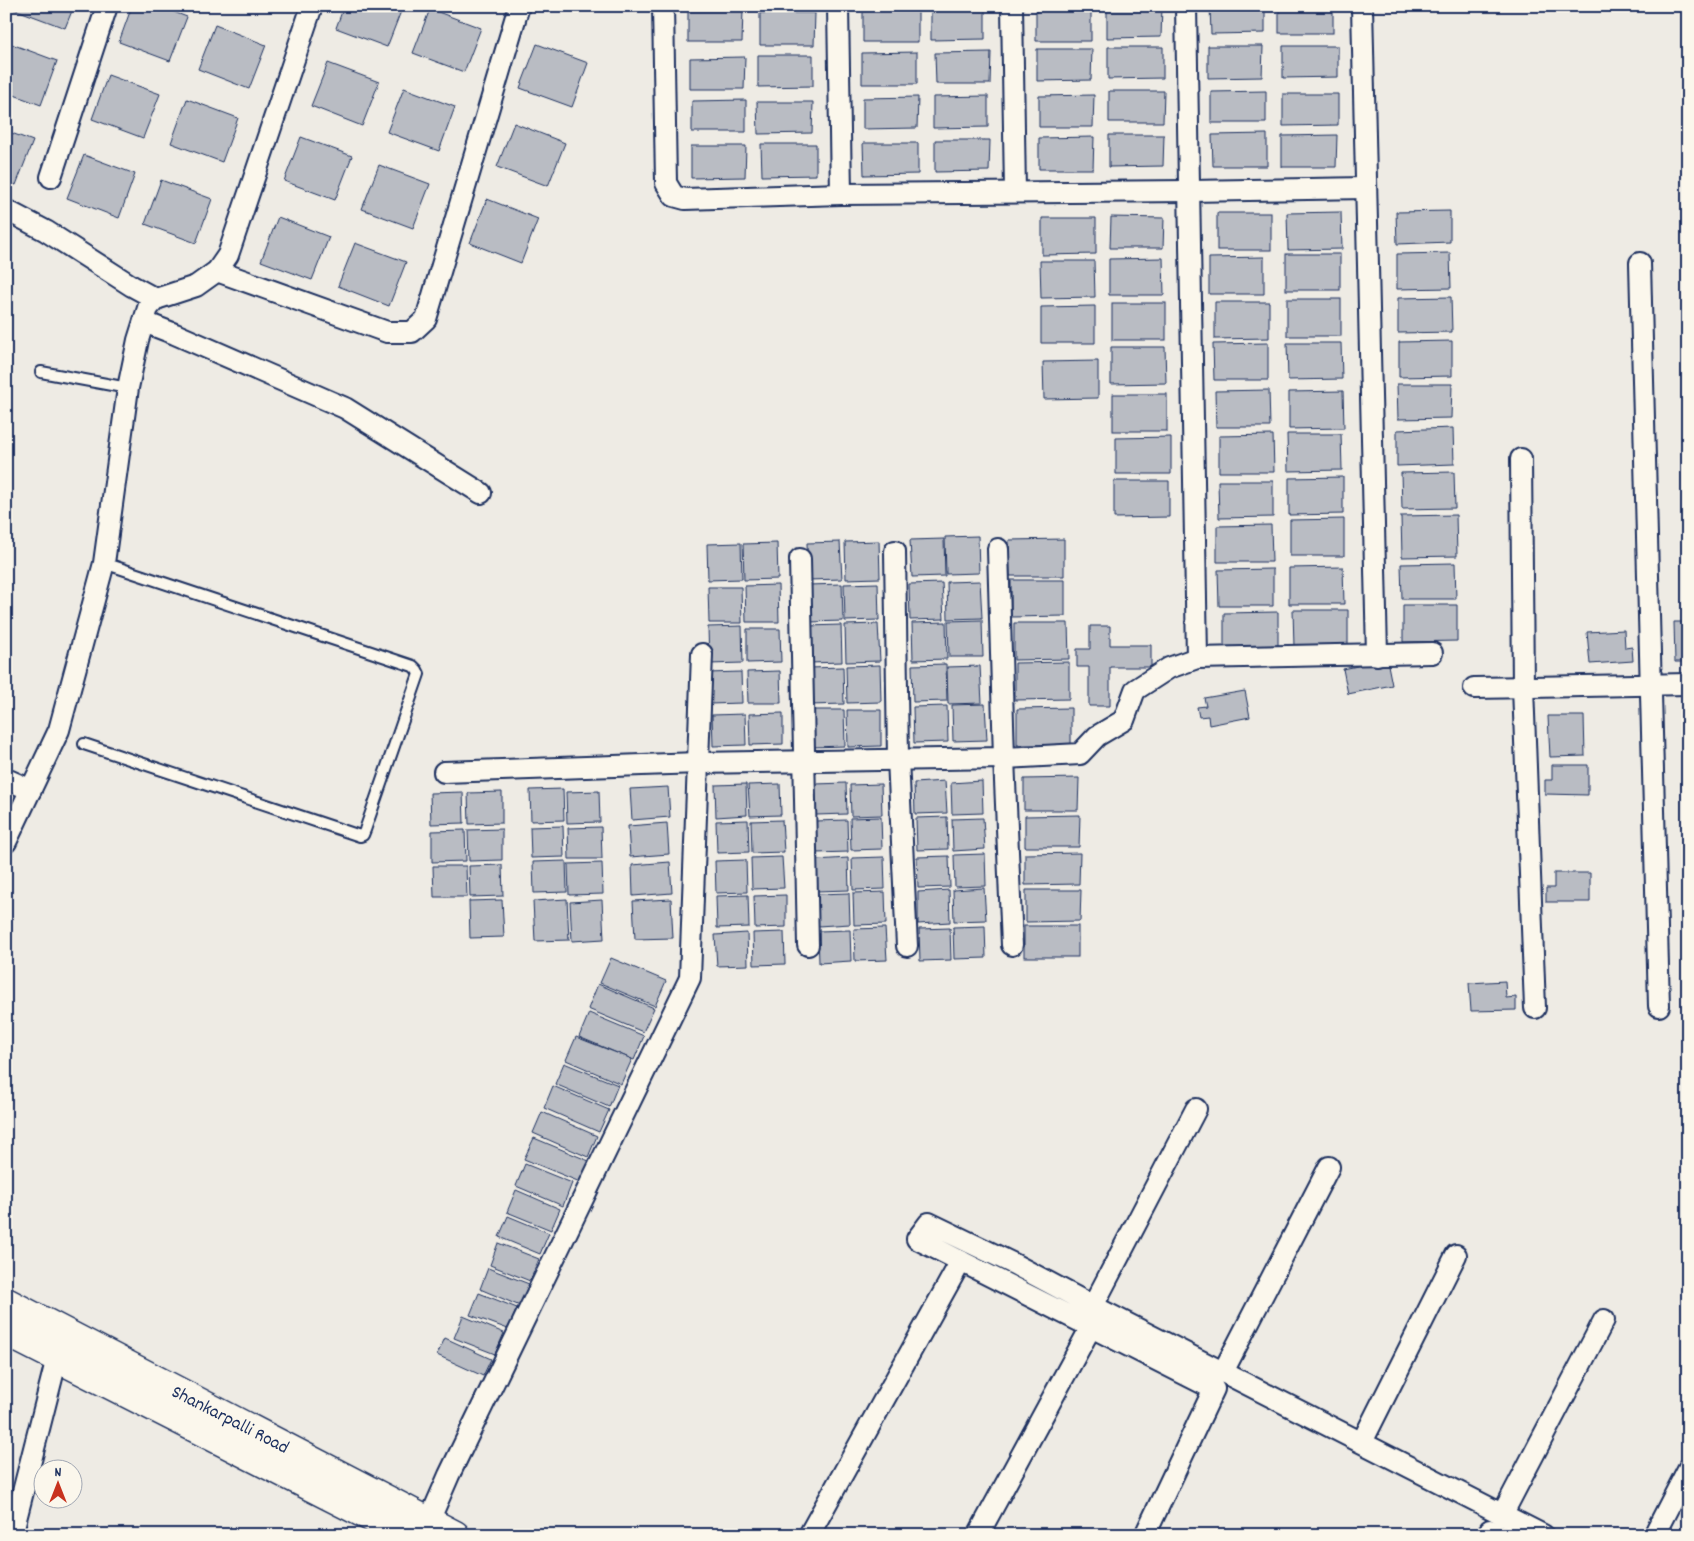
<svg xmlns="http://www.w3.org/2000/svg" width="1694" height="1541" font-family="Dekko,sans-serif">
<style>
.building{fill:#b9bcc3;stroke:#1b2f5e}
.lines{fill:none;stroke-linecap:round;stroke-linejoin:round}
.lane-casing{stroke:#1b2f5e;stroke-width:14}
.street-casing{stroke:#1b2f5e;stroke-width:24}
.primary-casing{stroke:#1b2f5e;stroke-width:31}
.lane{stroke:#fbf7ec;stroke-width:10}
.street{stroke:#fbf7ec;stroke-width:20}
.primary{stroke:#fbf7ec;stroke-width:28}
.labels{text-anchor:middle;stroke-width:4.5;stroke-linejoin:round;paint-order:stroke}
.street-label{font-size:19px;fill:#1b2f5e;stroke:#fbf7ec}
</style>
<rect width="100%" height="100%" fill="#eeebe4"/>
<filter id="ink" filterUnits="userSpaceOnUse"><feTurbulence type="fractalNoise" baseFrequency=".02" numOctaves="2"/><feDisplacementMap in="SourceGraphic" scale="10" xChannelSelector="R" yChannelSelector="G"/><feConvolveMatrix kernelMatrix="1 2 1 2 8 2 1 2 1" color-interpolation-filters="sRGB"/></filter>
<g filter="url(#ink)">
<g class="building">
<path d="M15,6H74L65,28L14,9Z"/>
<path d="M132,6H158L187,17L170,61L119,42Z"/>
<path d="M344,6H403L387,47L336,28Z"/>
<path d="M1162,6L1161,37L1107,38V7Z"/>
<path d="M1210,6H1265V33L1211,34Z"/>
<rect x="1279" y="6" width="54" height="27"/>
<path d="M931,8H985V39L931,40Z"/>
<path d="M430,9L481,28L464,72L413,53Z"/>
<path d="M1091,9V41H1036V10Z"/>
<path d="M743,10L742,42H688V11Z"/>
<path d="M918,10V42H863V11Z"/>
<path d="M760,13H815L814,45H760Z"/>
<path d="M215,25L266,45L249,89L198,69Z"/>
<path d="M6,42L57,61L41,105L6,92Z"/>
<path d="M537,44L588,63L572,107L520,88Z"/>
<path d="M1208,46H1263L1262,77L1208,78Z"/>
<path d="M1283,46H1338V77L1283,78Z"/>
<path d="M1108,47H1163V78L1108,79Z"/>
<path d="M1037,49H1092L1091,80L1037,81Z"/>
<path d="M917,52V84H862V53Z"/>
<path d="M991,52L990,84H936L935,53Z"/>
<path d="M758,55H813V86L758,87Z"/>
<path d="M745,57L744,89H690V58Z"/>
<path d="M328,63L379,82L362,126L311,106Z"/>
<path d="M108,75L160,94L143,138L92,119Z"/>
<path d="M404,88L455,107L439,151L387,132Z"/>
<path d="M1109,91H1164L1163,122H1109Z"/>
<path d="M1266,91V123H1211V92Z"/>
<path d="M1283,94H1338V125L1283,126Z"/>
<path d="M1094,95L1093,127H1039V96Z"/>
<path d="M988,96V127L933,128V97Z"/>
<path d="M918,97L917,128L863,129V98Z"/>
<path d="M187,99L238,118L222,162L171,143Z"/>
<path d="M746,100V132H692V101Z"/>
<path d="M757,102H813L812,133L758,134Z"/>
<path d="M514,123L565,143L548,186L497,167Z"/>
<path d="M6,131L33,141L16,185L6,181Z"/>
<path d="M1267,134V166H1213L1212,135Z"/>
<path d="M1109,135H1164L1163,166L1109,167Z"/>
<path d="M1337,135L1336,167H1282V136Z"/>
<path d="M301,137L352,156L335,200L284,181Z"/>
<path d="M1094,137L1093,169H1039V138Z"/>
<path d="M935,140H990L989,171L935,172Z"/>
<path d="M863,143H918V174L864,175Z"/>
<path d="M761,144H816V175L762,176Z"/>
<path d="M691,146H746L745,177L691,178Z"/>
<path d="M84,155L135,174L119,218L67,198Z"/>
<path d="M379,165L430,184L413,228L362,209Z"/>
<path d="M161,180L212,199L196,243L145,224Z"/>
<path d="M487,199L538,219L521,263L470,243Z"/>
<path d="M1450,211V242L1397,244L1396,212Z"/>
<path d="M1341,212L1342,249L1288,250L1287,213Z"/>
<rect x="1217" y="213" width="54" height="37"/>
<path d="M278,217L329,237L312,280L261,261Z"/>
<path d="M1111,217L1164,218L1163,248H1110Z"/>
<path d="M1042,218H1096V254L1042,255Z"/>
<path d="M355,243L406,262L389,306L338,286Z"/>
<path d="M1450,253L1451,288L1397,289V254Z"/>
<rect x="1286" y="254" width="54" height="36"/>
<path d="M1264,257V294H1209V258Z"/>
<path d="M1163,258L1164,295H1109V259Z"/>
<path d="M1040,261H1094L1095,297L1041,298Z"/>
<path d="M1451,297L1452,332L1398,333V298Z"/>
<rect x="1287" y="299" width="54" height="37"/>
<path d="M1215,302H1269V338L1215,339Z"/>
<rect x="1112" y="303" width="54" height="37"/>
<path d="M1095,306V343H1041V307Z"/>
<path d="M1452,341V376L1399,377V342Z"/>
<path d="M1268,343V380H1214L1213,344Z"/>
<path d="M1287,343H1341L1342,379L1288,380Z"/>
<path d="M1111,347H1165L1166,383L1111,384Z"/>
<path d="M1098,361V398L1044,399L1043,362Z"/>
<path d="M1397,384H1452L1451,418L1398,419Z"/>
<path d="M1269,390L1270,427H1216L1215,391Z"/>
<path d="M1343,391L1344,428L1289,429V392Z"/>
<rect x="1113" y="394" width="54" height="37"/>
<path d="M1453,428L1454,464L1397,466V430Z"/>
<path d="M1287,434H1341L1342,470L1288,471Z"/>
<path d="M1273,435L1274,472H1219V436Z"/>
<path d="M1171,437V474H1116V438Z"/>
<path d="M1454,472L1455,508L1402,509L1401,473Z"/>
<path d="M1343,477V514L1289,515V478Z"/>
<path d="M1114,481H1169V517L1114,518Z"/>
<path d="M1218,481H1273V517L1219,518Z"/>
<path d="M1456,515L1457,556L1402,557L1401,516Z"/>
<path d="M1344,519V556H1290V520Z"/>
<path d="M1271,525L1272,562H1217V526Z"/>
<path d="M978,536L979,573L946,574L945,537Z"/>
<path d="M944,539L945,576L912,577L910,540Z"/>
<path d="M1064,539V576H1010L1009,540Z"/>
<path d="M879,541L880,578L846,579L845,542Z"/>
<path d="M840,542L842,579L808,580L807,543Z"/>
<path d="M741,543L742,579L708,580L707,544Z"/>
<path d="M777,543L778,579L744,580L743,544Z"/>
<path d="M1455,563L1456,599H1402L1401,564Z"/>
<path d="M1343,567L1344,604H1289V568Z"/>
<path d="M1273,569V606H1219L1218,570Z"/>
<path d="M1011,580H1065V616L1011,617Z"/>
<path d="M980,581L982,618L948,619L947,582Z"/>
<path d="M878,583L879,620L845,621L844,584Z"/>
<path d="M942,583L944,619L910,620L909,584Z"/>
<path d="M842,584L843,621L809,622L808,585Z"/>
<path d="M778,585L779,622H746L745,586Z"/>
<path d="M708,587H741L742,623H709Z"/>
<path d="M1403,605H1457V641L1403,642Z"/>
<path d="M1293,610H1348V646L1294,647Z"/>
<path d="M1278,612V649H1224V613Z"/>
<path d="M982,620L983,657H949L948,621Z"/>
<path d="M946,622L947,659L913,660L912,623Z"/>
<path d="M1674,622H1688V662H1675Z"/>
<path d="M1014,623H1068L1069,659L1014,660Z"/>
<path d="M878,624L880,661L846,662L845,625Z"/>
<path d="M841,625L842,662L809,663L808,626Z"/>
<path d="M742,626L743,663L709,664L708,627Z"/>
<path d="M1090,626H1110V645H1151V667H1110V706H1089V667H1077V649H1090Z"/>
<path d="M747,629H780L781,662L747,663Z"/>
<path d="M1624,630L1625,648L1632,647L1633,661L1590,664L1587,632Z"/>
<path d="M1387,660L1392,685L1348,694L1343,669Z"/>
<path d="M1069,662V699L1015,700V663Z"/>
<path d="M946,664L947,701L913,702L912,665Z"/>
<path d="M880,665L881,702L847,703L846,666Z"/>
<path d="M980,666L982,703L948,704L947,667Z"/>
<path d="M843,667L844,704L810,705L809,668Z"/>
<path d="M780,671L781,703H748L747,672Z"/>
<path d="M741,672L742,703L709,704L708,673Z"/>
<path d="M1245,691L1250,717L1209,725L1208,716L1199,717L1197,707L1206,706L1204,698Z"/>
<path d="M985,704L987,740L953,741L952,705Z"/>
<path d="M947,706L948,742L914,743L913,707Z"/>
<path d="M1071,708V745H1017V709Z"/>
<path d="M810,710H844L845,746L811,747Z"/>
<path d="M847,710H881V746L848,747Z"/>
<path d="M783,713V744L750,745L749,714Z"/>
<path d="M745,714L746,745L713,746L712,715Z"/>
<path d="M1548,716H1584L1585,756L1550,757Z"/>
<path d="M1552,765H1588V795L1545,794V780H1552Z"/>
<path d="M1079,778L1078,810H1024V779Z"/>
<path d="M945,781L947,813L915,814L914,783Z"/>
<path d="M982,781L983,813L952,814L951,783Z"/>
<path d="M846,783L847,814L816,815L815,784Z"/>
<path d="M746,784L747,815L716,817L715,785Z"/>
<path d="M780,784L781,815L750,816L748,785Z"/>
<path d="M881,784L882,815L851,816L850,785Z"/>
<path d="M668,787L670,817L632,820L630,789Z"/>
<path d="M563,789L564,820L531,821L530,790Z"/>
<path d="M599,791L600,822L567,823L566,792Z"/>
<path d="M463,792L464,823L431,824L430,793Z"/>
<path d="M502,792V823L469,824L468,793Z"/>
<path d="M1080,815L1079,847H1025V816Z"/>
<path d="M881,817L882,849L851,850L850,818Z"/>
<path d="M947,817L948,849L917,850L916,818Z"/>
<path d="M983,818L985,849L953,851L952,819Z"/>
<path d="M748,820L749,852L717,853L716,821Z"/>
<path d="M782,820L784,852L752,853L751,821Z"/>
<path d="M847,820L848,852L816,853L815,821Z"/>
<path d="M667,823L669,854L630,857L628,826Z"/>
<path d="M563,826L564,857L531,858L530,827Z"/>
<path d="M601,827L602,859H569L568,828Z"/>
<path d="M502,829V860L469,861L468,830Z"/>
<path d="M465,830L466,861L432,862V831Z"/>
<path d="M1080,853L1079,884L1025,885V854Z"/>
<path d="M985,854L986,886L955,887L954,855Z"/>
<path d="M949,856L950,887L918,888L917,857Z"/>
<path d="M782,857L784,888L752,889L751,858Z"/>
<path d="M884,857L885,889L853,890L852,858Z"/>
<path d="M848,858L849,890L817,891L816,860Z"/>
<path d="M746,860L747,892L716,893L715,861Z"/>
<path d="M566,861L567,892L534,893L533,862Z"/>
<path d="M670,862L672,893L633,896L632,865Z"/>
<path d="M602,863L603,894L569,895L568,864Z"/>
<path d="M502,865L503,896L470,897L469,866Z"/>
<path d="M433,866H466L467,897H434Z"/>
<path d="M1554,873H1590V902H1546V888H1554Z"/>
<path d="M984,888L986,920L954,921L953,890Z"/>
<path d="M949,890L950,922L918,924V892Z"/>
<path d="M1026,890H1081L1080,921L1026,922Z"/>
<path d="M885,892L886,924L854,925L853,893Z"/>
<path d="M849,893L850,924L818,926L817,894Z"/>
<path d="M748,895L749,927L717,928L716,896Z"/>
<path d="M786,895V927L755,928L754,896Z"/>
<path d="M567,899L569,940L535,941L533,901Z"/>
<path d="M671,899L673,938L635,939L633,901Z"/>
<path d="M502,900L504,937L470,938L469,901Z"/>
<path d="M602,900L604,939L572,941L570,902Z"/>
<path d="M985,926L986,958L954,959L953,927Z"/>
<rect x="1024" y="926" width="54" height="31"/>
<path d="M885,928L887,960L855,961L854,929Z"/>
<path d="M950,928L951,960L920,961L919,929Z"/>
<path d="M850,930L851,961L819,963L818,931Z"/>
<path d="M784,932L785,964L754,965L753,933Z"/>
<path d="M747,933L748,965L717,966L715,935Z"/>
<path d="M611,958L666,981L655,1006L600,983Z"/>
<path d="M1505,981L1506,998L1516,997V1010L1471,1011L1469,983Z"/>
<path d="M598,984L654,1008L643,1032L588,1009Z"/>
<path d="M589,1013L644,1036L634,1060L579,1037Z"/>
<path d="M576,1037L632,1059L621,1084L566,1060Z"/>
<path d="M564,1063L618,1085L609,1107L555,1084Z"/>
<path d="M553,1086L609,1110L599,1132L544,1108Z"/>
<path d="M542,1112L597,1136L588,1157L533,1133Z"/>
<path d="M534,1138L589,1161L580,1182L524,1159Z"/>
<path d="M525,1164L572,1183L563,1206L516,1186Z"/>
<path d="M516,1190L560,1209L551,1230L507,1212Z"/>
<path d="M508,1216L549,1233L540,1254L499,1237Z"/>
<path d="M498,1243L539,1259L530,1281L490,1265Z"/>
<path d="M488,1268L529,1284L520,1306L480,1289Z"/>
<path d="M479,1293L517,1308L508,1329L470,1315Z"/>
<path d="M463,1316L504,1333L495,1354L454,1338Z"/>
<path d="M445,1338L491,1359L483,1376L437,1355Z"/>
</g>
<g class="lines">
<defs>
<g id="lane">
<path d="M41,372L128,388"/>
<path d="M84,744L360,836L363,835L365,830L419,674L417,670L413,666L104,563"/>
</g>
<g id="street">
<path d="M663,6L666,183L674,196L685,199L841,194L1190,191L1366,188"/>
<path d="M838,6L841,194"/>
<path d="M1012,6L1015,192"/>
<path d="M1186,6L1197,658"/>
<path d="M1362,6L1377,655"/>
<path d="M51,177L107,6"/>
<path d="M6,210L46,231L132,286L156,299"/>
<path d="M1640,263L1659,1006"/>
<path d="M217,271L387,332H412L426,319L519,6"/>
<path d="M144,322L175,334L345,408L481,493"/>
<path d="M1521,459L1523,687L1535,1008"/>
<path d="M998,549L1004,758L1012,945"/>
<path d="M895,551L898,759L907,946"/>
<path d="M800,559L808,945"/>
<path d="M1474,688L1688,684"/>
<path d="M444,772L698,763L1004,758L1080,754L1097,736L1124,720L1135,690L1169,668L1197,658L1432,653"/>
<path d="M6,779L31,790"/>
<path d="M6,842L59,730L104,563L128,388L138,340L148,308L156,299L196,286L217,271L228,255L312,6"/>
<path d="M1093,1306L1196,1109"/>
<path d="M1223,1372L1329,1167"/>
<path d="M1362,1442L1456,1255"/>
<path d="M1502,1515L1604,1320"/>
<path d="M429,1521L449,1475L690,978L702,654"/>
<path d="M12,1535L57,1358"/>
<path d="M809,1535L961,1261"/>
<path d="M978,1535L1091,1327"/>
<path d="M1145,1535L1214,1389L917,1239L929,1223L1014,1264L1093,1306L1543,1535"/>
<path d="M1488,1535L1490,1530L1499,1535"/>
<path d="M1654,1535L1688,1469"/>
</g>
<g id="primary">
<path d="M6,1302L455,1535"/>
<path d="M6,1332L406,1535"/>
</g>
</defs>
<use href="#lane" class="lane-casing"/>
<use href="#street" class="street-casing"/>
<use href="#primary" class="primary-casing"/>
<use href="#lane" class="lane"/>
<use href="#street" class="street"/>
<use href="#primary" class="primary"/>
</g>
</g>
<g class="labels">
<g class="street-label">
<text transform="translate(231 1418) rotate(27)" y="7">Shankarpalli Road</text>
</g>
</g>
<rect width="1694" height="1541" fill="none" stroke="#fbf7ec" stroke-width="25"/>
<rect x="12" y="12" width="1669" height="1516" fill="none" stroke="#1b2f5e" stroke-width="2" filter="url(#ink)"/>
<g transform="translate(58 1484)"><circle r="24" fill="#fbf7ec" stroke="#a1a7b3"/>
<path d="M0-4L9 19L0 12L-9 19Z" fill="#c8321e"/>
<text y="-8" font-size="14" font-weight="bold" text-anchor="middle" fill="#1b2f5e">N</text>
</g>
</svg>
